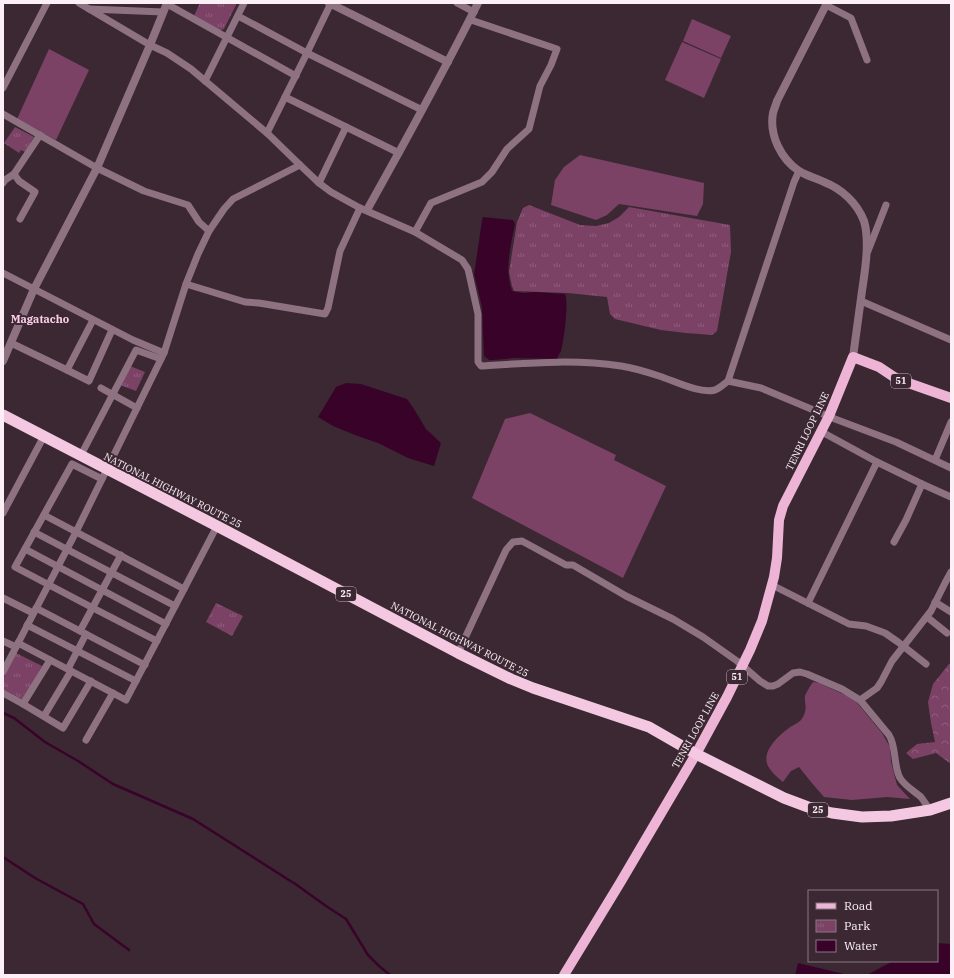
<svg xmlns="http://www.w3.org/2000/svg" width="954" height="978" font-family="'IBM Plex Serif',serif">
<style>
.green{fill:#7b4265}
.forest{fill:url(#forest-crowns)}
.park{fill:url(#park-tufts)}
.water{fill:#390329}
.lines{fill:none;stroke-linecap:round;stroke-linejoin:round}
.stream{stroke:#390329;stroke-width:2.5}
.minor{stroke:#8e7282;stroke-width:7}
.tertiary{stroke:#8e7282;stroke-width:8}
.primary{stroke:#eeb4d5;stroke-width:10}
.trunk{stroke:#f4c8e1;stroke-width:11}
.labels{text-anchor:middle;stroke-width:4;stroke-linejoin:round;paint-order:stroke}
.shield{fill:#3b2833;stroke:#c2b3bc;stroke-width:1}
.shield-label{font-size:9px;font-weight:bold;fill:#fceff6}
.street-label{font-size:10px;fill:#fceff6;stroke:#3b2833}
.neighbourhood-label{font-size:11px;font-weight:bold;fill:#fccfe8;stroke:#3b2833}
</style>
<defs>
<pattern id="forest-crowns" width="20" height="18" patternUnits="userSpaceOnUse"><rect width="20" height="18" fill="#7b4265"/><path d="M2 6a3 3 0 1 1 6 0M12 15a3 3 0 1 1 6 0" fill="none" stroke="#8f5e7c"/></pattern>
<pattern id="park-tufts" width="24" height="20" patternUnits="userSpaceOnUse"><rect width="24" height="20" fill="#7b4265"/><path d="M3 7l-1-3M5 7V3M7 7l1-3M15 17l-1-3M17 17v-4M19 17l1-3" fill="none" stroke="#8f5e7c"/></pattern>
</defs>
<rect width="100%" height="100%" fill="#3b2833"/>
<g class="green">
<path d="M692,19L731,36L721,58L683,41Z"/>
<path d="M682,42L721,59L704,98L665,80Z"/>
<path d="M49,49L89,70L56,140L17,119Z"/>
<path d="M580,155L704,183L703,204L697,216L619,204L607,215L596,220L551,205L555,180L564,167Z"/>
<path d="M530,413L616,455L614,460L666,486L623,578L472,498L505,419Z"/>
<path d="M813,682L819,683L854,699L882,733L890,747L891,762L897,785L910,799L887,797L852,800L824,797L811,782L799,767L791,771L783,782C777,777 772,773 768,766C761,752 778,736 789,728C793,725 801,722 803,717C808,707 804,703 805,696C807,691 810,686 813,682Z"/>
</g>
<path class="forest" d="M951,663V764L936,753L913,759L906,753L917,744L935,742L931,723L928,702L933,684L949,664Z"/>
<g class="park">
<path d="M200,3H237L224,29L218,31L193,18Z"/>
<path d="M15,127L34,137L25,152L21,150L19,153L4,143Z"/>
<path d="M529,205L580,225L596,226L609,223L619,217L629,207L730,225L731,252L717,331L712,335L686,333L661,330L615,319L610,314L607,297L568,293L514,291L512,286L509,272L517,222L523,208Z"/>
<path d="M130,366L145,372L136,391L120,385Z"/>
<path d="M216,603L243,616L232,636L206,622Z"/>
<path d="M16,653L42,666L23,700L3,689V679Z"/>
</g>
<g class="water">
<path d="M483,217L513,220L515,224C511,245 504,269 512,291L523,293L535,292L565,294C569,302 564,341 561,351C560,353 558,356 557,359L514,358L493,360H489L484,356L482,307L474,274L479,241L482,220Z"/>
<path d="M346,383L361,384L407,399L414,409L426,429L441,443L434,466L408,458L378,443L355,435L333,426L318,417L336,387Z"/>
<path d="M937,943L951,944V975H867L893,961H937Z"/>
<path d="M798,963L848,975H795Z"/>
</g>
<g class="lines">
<g class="stream">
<path d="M3,713L14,718L45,742L78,761L113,784L193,819L292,882"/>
<path d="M3,857L35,878L83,904L94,924L129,950"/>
<path d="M294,883L326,906L346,919L368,955L379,966L390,975"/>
</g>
<g class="minor">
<path d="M79,3L150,45L167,53L191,69L267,133L300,165L319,183L331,192L360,208L415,232L462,260L468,269L478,314V362L481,366C528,363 575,359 621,366C634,368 647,372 659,376C675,381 699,394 715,390C720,388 724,384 728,381L794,182L799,171"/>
<path d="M457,3L474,12"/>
<path d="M167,4L296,76"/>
<path d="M826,5L851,18L867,60"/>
<path d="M89,9L163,12"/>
<path d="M238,16L307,53L422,110"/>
<path d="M205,81L244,3"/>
<path d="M3,88L47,3"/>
<path d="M285,97L399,153"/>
<path d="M3,114L97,168L144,191L188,205L199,222L209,231"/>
<path d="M267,133L307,53L331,3"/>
<path d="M14,174L19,181L35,192L20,219"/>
<path d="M3,183L5,180L14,174L40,135"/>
<path d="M319,183L346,127"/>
<path d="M415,232L431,203L482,182L492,172L507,149L529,129L540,86L551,65L557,49L471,20"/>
<path d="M868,251L886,205"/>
<path d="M3,273L133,340L164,353"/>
<path d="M186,284L245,302L259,303L325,314L328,308L340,251L360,208"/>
<path d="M861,301L951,340"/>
<path d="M11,343L67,370L93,320"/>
<path d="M67,370L89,381L112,330"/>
<path d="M728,381L761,388L835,419L896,442L951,468"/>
<path d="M101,388L137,408"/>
<path d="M81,455L136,350L161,359"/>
<path d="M935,460L951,422"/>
<path d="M877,462L922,484L951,497"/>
<path d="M102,479L72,464L15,567L93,608L157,641"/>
<path d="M3,513L44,436"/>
<path d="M44,515L184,589"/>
<path d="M34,532L175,606"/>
<path d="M894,542L906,520L922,484"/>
<path d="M25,549L166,624"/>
<path d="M772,585L849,624L866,626L885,633L898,642L926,664"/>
<path d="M3,598L33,613"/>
<path d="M935,602L951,612"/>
<path d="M808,603L877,462L822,432"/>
<path d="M36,608L145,665"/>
<path d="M927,617L947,633"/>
<path d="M27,625L136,681"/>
<path d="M80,631L121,555"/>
<path d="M3,641L16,647"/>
<path d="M18,643L126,700L217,526"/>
<path d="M458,653L506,550L513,542L522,541L566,565H573L626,596L673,619L703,637L737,661L760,681L768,686H773L778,684L793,673L800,672L807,674L842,689L860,700L889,735C897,748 893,765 900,778C905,786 914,791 921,797C924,801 927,806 930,810"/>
<path d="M68,669L86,634"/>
<path d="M3,672L76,532L164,353L186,284L198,254L209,231L224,209L233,199L300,165"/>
<path d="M3,693L23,704L63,728L91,681"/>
<path d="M860,700L877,688L881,682L892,661L931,611L945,583L951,572"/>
<path d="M23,704L50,660"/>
<path d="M44,716L71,671"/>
<path d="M86,740L113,693"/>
</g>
<g class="tertiary">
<path d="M329,3L448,62"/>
<path d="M827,3L777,101C776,105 774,109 773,113C769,135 781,159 799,171C807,176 816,178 824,182C842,189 857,203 864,221C870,241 865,271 862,291C859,313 856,335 853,357"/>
<path d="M367,210C405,142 443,73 478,3"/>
<path d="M3,361L34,289L97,168L150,45L167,3"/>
</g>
<path class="primary" d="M564,975L620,883L696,754L727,697L750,650L762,621L774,577L777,558L779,520L783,506L829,416L853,357L879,367L897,379L951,398"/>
<path class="trunk" d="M3,415L217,526L458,653L511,679L533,688L649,727L696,754L784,798L808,807L832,813L862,817L891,816L930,810L951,803"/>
</g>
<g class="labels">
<g class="shield">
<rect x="891" y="374" width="20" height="14" rx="3"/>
<rect x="336" y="587" width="20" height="14" rx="3"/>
<rect x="727" y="670" width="20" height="14" rx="3"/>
<rect x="808" y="803" width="20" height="14" rx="3"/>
</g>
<g class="shield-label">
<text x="901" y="384">51</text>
<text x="346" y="597">25</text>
<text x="737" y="680">51</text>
<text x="818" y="813">25</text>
</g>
<g class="street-label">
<text transform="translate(807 431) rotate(-64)" y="4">TENRI LOOP LINE</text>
<text transform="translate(173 490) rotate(27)" y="4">NATIONAL HIGHWAY ROUTE 25</text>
<text transform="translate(460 639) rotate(27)" y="4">NATIONAL HIGHWAY ROUTE 25</text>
<text transform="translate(695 730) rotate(-61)" y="4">TENRI LOOP LINE</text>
</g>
<g class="neighbourhood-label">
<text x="40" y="323">Magatacho</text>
</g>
</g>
<rect width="954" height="978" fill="none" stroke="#fceff6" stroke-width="8"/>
<rect x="808" y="890" width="130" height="72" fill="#3b2833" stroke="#887881"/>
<rect x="816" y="903" width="20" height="6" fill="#eeb4d5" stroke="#887881"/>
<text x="844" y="910" font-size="12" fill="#fceff6">Road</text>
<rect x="816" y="920" width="20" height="12" fill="url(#park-tufts)" stroke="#887881"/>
<text x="844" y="930" font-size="12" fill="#fceff6">Park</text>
<rect x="816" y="940" width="20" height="12" fill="#390329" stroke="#887881"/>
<text x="844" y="950" font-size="12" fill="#fceff6">Water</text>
</svg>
